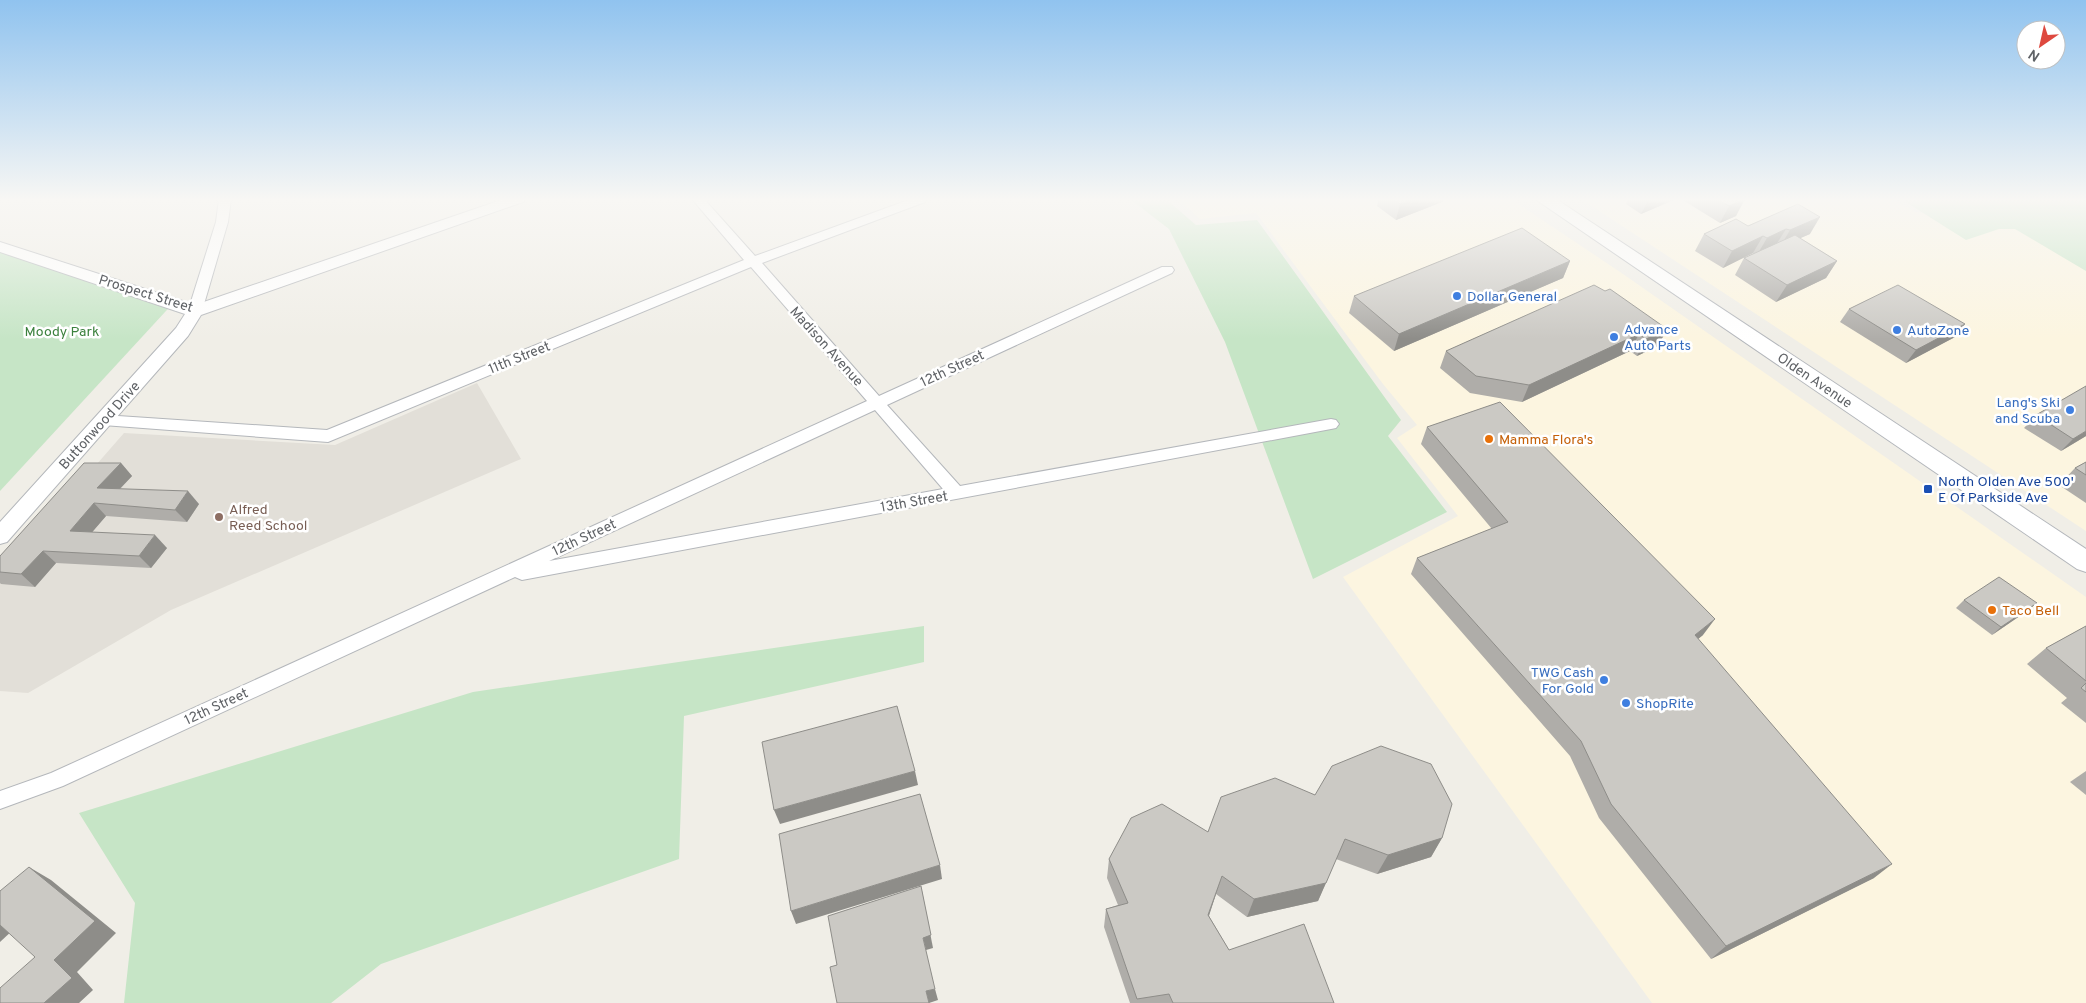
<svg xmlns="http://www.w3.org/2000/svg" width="2086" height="1003" font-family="Overpass,sans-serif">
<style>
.commercial{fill:#fcf5e0}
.education{fill:#e2dfd8}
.green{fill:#c6e5c6}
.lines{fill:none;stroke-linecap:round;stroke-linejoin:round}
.minor-casing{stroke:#b4b7bb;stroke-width:2}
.tertiary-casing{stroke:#b4b7bb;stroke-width:2}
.secondary-casing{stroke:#b3b6bb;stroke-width:2}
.minor{fill:#fff;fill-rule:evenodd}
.tertiary{fill:#fff;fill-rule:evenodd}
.secondary{fill:#fff;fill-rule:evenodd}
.wall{fill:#afada9}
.shaded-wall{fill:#8e8d89}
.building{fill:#cbc9c4;stroke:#8e8d89}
.shop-dot{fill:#3f7fe0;stroke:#fff;stroke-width:2}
.food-dot{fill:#e8710a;stroke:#fff;stroke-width:2}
.transit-dot{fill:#1a4fb4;stroke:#fff;stroke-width:2}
.education-dot{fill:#8d6e63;stroke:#fff;stroke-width:2}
.labels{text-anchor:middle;stroke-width:5;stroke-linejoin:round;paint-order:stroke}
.street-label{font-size:14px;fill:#5f6266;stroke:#fff}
.shop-label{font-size:14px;fill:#366cbe;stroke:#fff;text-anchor:start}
.park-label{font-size:14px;fill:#3b813d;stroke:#fff}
.food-label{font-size:14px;fill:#c56008;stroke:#fff;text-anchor:start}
.transit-label{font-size:14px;fill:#164399;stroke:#fff;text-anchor:start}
.education-label{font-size:14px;fill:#785e54;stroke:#fff;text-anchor:start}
</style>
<rect width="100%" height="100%" fill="#f0eee7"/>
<g class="commercial">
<path d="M1178,199H1511L1623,274L2086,597V1003H1652L1343,577L1458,516L1397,438L1417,425L1383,384L1256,213L1200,219Z"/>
<path d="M1581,199H1891L1916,212L2020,226L2086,270V531Z"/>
</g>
<path class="education" d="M477,383L521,459L171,610L28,693L0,691V575L124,433L335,445Z"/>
<g class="green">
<path d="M1130,199H1166L1196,225L1257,220L1401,420L1388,436L1447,512L1313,579L1225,342L1169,229Z"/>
<path d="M1901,199H2086V271L2015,229H1999L1966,240Z"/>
<path d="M0,247L177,299L0,491Z"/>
<path d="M924,626V662L684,716L679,859L381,964L331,1003H124L135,903L79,813L473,692Z"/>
</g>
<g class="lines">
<defs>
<g id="minor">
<path d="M219,199H231L228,222L202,311L195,315L188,311L216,222Z"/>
<path d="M692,199H704L755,256L911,199H927L925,202L762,263L879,396L1162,267H1172L1174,270L1172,273L887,405L960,486L1331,419L1336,420L1339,424L1336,428L1331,429L522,580L515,577L63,786L0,809V791L51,773L867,401L751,267L328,442L103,425L98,424L95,420L98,416L103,415L327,430L744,260ZM875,410L943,489L549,561Z"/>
</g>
<path id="tertiary" d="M504,199H526L523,202L201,315L188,336L7,542L0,544V522L176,328L185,314L0,252V242L195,305Z"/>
<path id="secondary" d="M1535,199H1556L2086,549V572L2077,569Z"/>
</defs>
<use href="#minor" class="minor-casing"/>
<use href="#tertiary" class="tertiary-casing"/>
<use href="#secondary" class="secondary-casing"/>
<use href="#minor" class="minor"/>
<use href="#tertiary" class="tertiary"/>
<use href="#secondary" class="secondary"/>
</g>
<g class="wall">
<path d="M1379,199H1444L1442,202L1396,220L1377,206Z"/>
<path d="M1628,199H1676L1641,214L1626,204Z"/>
<path d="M1681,199H1743L1736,216L1720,223Z"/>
<path d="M1798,204L1810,234L1800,238L1837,261L1826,278L1776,302L1735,275L1744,258L1754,253H1753L1723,268L1695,251L1704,234L1748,226Z"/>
<path d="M1570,261L1563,278L1394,351L1349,313L1354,296Z"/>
<path d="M1849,309L1965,324L1955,337L1906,363L1840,322Z"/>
<path d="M1667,329L1658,346L1637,356L1630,351L1522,402L1470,393L1440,368L1446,351Z"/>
<path d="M2036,415L2086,436L2061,451L2024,428Z"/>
<path d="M1427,427L1703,635L1698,639L1874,878L1711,959L1599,818L1570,756L1411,574L1417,558L1492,529L1421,444Z"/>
<path d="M2086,462V503L2059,485L2075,468Z"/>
<path d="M121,463L132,476L120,489L199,504L187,522L106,516L92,532L167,548L151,568L56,563L35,587L1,584L0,583V556Z"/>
<path d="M1964,600L2037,603L2027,611L1992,635L1956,608Z"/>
<path d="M2086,626V723L2061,703L2067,698L2027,664L2046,648Z"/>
<path d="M2086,771V795L2070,782Z"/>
<path d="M1315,795L1442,838L1431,857L1377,874L1336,859L1318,901L1247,917L1216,894L1209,916L1229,950L1334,1003H1130L1104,927L1106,909L1118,905L1107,878L1109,859L1208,832Z"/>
</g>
<g class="shaded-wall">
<path d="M1414,199H1444L1442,202L1396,220L1400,204Z"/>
<path d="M1649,199H1676L1641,214Z"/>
<path d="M1745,199L1736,216L1720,223L1729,206Z"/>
<path d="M1820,217L1810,234L1780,247L1790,230Z"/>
<path d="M1786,229L1776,245L1757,255L1767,238Z"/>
<path d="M1763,236L1753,253L1723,268L1732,251Z"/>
<path d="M1570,261L1563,278L1394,351L1399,334Z"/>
<path d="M1837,261L1826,278L1776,302L1787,285Z"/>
<path d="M1965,324L1955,337L1906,363L1916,350Z"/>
<path d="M1667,329L1658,346L1637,356L1646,339Z"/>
<path d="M1639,334L1630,351L1522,402L1529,385Z"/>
<path d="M2086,431V436L2061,451L2073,439Z"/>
<path d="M121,463L132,476L109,500L97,488Z"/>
<path d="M188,491L199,504L187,522L175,510Z"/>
<path d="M94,503L106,516L82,544L70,531Z"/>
<path d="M155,535L167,548L151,568L139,556Z"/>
<path d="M43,551L56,563L35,587L21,574Z"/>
<path d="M2037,603L2027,611L1992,635L2001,627Z"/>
<path d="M1715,619L1703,635L1683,651L1695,635Z"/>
<path d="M915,771L918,785L780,824L774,810Z"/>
<path d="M1442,838L1431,857L1377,874L1388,855Z"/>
<path d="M1892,864L1874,878L1711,959L1726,946Z"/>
<path d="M940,865L942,879L796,924L791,911Z"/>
<path d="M29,867L51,880L116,933L77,972L93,990L79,1003H44L54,960Z"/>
<path d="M1222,876L1203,933L1208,915Z"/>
<path d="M1326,883L1318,901L1247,917L1254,899Z"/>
<path d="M921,886L933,948L926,950L923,938Z"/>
<path d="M0,922L14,929L0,942Z"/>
<path d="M935,989L938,1000L929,1003L926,991Z"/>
</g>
<g class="building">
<path d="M1393,199H1414L1400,204Z"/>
<path d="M1717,199H1745L1729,206Z"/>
<path d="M1798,204L1820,217L1790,230L1786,229L1767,238L1763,236L1732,251L1704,234L1736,219L1748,226Z"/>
<path d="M1522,228L1570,261L1399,334L1354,296Z"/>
<path d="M1795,235L1837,261L1787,285L1744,258Z"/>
<path d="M1594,285L1605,291L1610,289L1667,329L1646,339L1639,334L1529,385L1476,376L1446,351Z"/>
<path d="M1898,285L1965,324L1916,350L1849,309Z"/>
<path d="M2086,386V431L2073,439L2036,415Z"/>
<path d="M1500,402L1715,619L1695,635L1892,864L1726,946L1611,804L1581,741L1417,558L1508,522L1427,427Z"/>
<path d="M2086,462V475L2075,468Z"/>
<path d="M84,463H121L97,488L188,491L175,510L94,503L70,531L155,535L139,556L43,551L21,574L0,572V556Z"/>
<path d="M1999,577L2037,603L2001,627L1964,600Z"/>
<path d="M2086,626V681L2046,648Z"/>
<path d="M2086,683V692L2081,688Z"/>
<path d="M897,706L915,771L774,810L762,742Z"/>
<path d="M1381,746L1431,764L1452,804L1442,838L1388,855L1345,839L1326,883L1254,899L1222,876L1208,915L1229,950L1304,924L1334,1003H1173L1169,994L1137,999L1106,909L1128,903L1109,859L1131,818L1162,804L1208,832L1221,797L1275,778L1315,795L1332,766Z"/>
<path d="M920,794L940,865L791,911L779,834Z"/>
<path d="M29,867L95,921L54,960L72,978L44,1003H0V988L35,957L0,925V891Z"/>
<path d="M921,886L931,935L923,938L935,989L926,991L929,1003H837L830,967L837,965L828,916Z"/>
</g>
<linearGradient id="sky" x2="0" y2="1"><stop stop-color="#90c3ef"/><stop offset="0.59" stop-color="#f8f7f4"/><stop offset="1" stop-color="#f8f7f4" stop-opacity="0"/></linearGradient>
<rect width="2086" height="339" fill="url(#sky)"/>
<g class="shop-dot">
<circle cx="1457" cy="296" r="5"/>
<circle cx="1897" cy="330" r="5"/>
<circle cx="1614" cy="337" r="5"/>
<circle cx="2070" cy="410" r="5"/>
<circle cx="1604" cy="680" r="5"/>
<circle cx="1626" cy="703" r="5"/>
</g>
<g class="food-dot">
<circle cx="1489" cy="439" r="5"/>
<circle cx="1992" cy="610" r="5"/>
</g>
<rect class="transit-dot" x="1923" y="484" width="10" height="10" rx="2.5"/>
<circle class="education-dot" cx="219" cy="517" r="5"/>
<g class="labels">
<g class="street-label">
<text transform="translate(146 293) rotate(17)" y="5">Prospect Street</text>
<text transform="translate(827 346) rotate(48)" y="5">Madison Avenue</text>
<text transform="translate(519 357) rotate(-22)" y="5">11th Street</text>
<text transform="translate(952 368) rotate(-25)" y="5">12th Street</text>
<text transform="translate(1815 380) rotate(34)" y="5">Olden Avenue</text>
<text transform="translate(99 425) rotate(-48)" y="5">Buttonwood Drive</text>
<text transform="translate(914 501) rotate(-10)" y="5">13th Street</text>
<text transform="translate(584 537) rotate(-25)" y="5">12th Street</text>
<text transform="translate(216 706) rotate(-25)" y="5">12th Street</text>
</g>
<g class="shop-label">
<text x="1467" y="301">Dollar General</text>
<text x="1624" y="334">Advance<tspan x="1624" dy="16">Auto Parts</tspan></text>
<text x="1907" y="335">AutoZone</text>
<text x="2060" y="407" text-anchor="end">Lang's Ski<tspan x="2060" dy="16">and Scuba</tspan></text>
<text x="1594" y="677" text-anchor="end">TWG Cash<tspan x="1594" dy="16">For Gold</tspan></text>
<text x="1636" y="708">ShopRite</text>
</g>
<g class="park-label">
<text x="62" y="336">Moody Park</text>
</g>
<g class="food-label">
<text x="1499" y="444">Mamma Flora's</text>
<text x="2002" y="615">Taco Bell</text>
</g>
<g class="transit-label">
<text x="1938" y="486">North Olden Ave 500'<tspan x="1938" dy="16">E Of Parkside Ave</tspan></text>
</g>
<g class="education-label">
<text x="229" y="514">Alfred<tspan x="229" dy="16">Reed School</tspan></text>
</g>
</g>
<g transform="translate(2041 45) rotate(214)"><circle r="24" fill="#ffffff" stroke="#bfc0c2"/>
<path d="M0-4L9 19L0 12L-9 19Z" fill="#de493f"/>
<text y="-8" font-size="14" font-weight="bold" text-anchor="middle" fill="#5f6266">N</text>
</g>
</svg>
